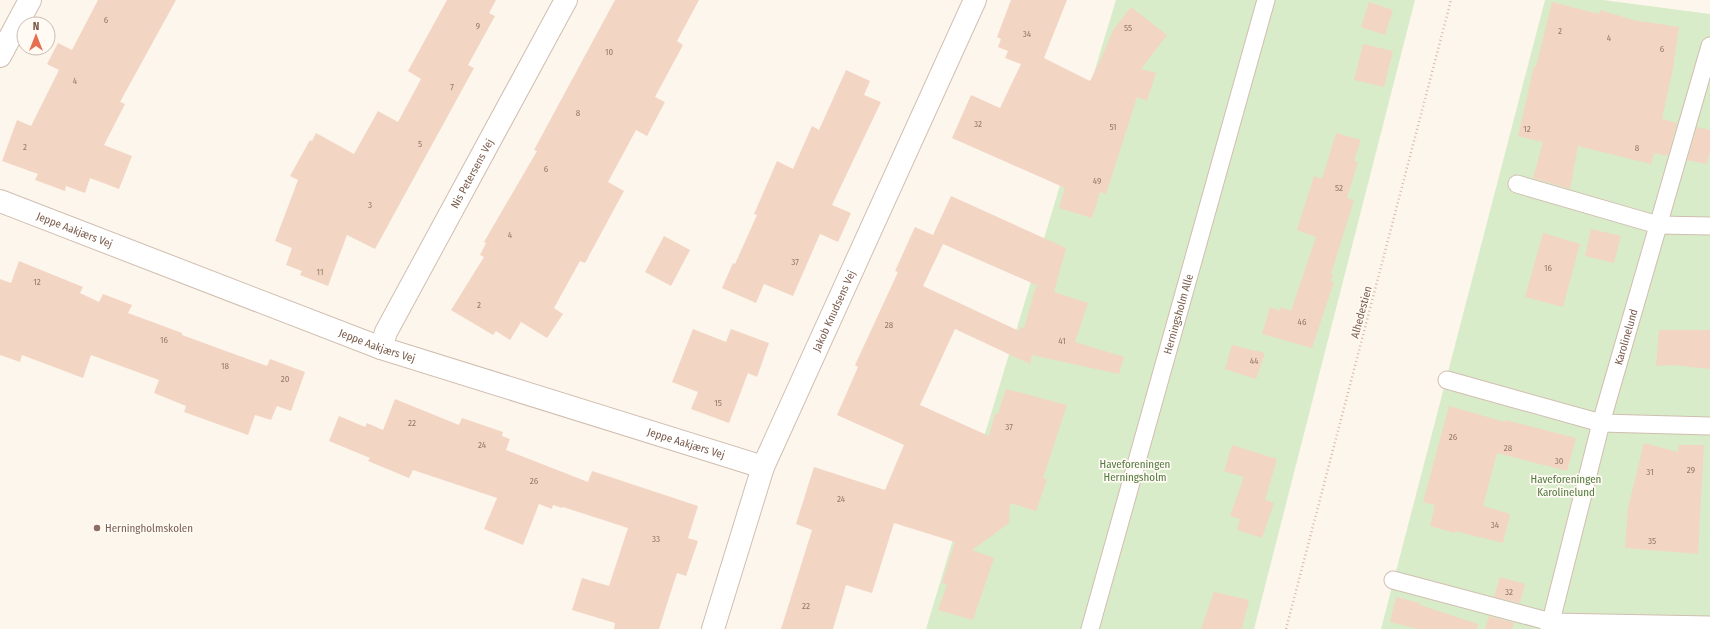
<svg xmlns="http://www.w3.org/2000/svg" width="1710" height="629" font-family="'Fira Sans Condensed',sans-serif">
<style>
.green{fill:#d8ecc9}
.building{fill:#f3d5c3;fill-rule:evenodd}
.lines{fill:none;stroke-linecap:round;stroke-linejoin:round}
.lane-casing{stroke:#d1beb0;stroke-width:19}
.street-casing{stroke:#d1beb0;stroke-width:24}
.path{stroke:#d9b8a5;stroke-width:2.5;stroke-dasharray:1 3;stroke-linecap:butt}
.lane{stroke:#fff;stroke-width:17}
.street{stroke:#fff;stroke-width:22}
.education-dot{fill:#8d6e63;stroke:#fffaf3;stroke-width:1.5}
.labels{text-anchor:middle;stroke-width:3.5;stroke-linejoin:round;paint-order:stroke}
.number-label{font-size:9px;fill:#987a6a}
.street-label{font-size:11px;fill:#7a5c4d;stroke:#fffaf3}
.park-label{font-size:11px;fill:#537a41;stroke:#fffaf3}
.education-label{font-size:11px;fill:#785e54;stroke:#fffaf3;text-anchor:start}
</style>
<rect width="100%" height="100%" fill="#fdf6ec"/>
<g class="green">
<path d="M1116,0H1415L1254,629H926Z"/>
<path d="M1545,0H1603L1710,14V629H1381Z"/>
</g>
<g class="building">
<path d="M98,0H176L120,102L125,104L104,145L132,156L119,189L90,178L85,193L66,186L65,191L35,180L38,174L2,161L17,120L31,126L59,70L47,64L58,43L72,50Z"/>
<path d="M447,0H496L489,13L495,16L468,65L474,68L375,249L347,235L328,286L300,275L302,271L286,265L292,248L275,241L298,180L290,176L310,140L312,141L316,133L354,154L378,111L398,122L421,79L408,71Z"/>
<path d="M615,0H699L677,41L683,45L655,97L665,102L647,136L636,130L608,182L624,191L585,263L580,261L554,308L563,314L547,338L521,322L510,340L496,331L493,335L451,310L484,257L480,255L486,243L484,242L537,151L534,150Z"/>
<path d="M1011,0H1067L1044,58L1090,81L1101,59L1113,30L1131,7L1167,35L1141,69L1156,73L1147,101L1137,97L1106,194L1100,192L1092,218L1059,208L1065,188L952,138L971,95L1000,108L1021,64L1005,58L1008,51L998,47L1001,39L997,37Z"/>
<path d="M1369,2L1393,10L1385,35L1361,27Z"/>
<path d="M1552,2L1599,14L1600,10L1633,20L1679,27L1673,68L1662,119L1677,123L1668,156L1654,153L1651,164L1578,146L1570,189L1533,178L1543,142L1518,136L1534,66L1536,67Z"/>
<path d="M1363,44L1393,51L1384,87L1354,80Z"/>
<path d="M846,70L870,81L864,95L881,102L832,205L851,213L838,242L820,234L793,296L764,284L756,303L722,288L733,263L735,264L757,215L754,214L777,161L793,169L812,126L819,130Z"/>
<path d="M1697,127L1710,130V151L1707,164L1687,160Z"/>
<path d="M1336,133L1361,140L1354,161L1358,162L1347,198L1354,200L1331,274L1333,275L1331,281L1334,282L1312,348L1262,334L1270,307L1279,311L1280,307L1291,311L1316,237L1297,230L1314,176L1322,179Z"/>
<path d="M951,196L1066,248L1054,292L1088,303L1075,342L1124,357L1119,374L1032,355L1030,364L955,329L920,405L989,436L995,414H998L1006,389L1067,405L1043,478L1047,479L1036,511L1010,503L1009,523L972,550L994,558L973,620L938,610L947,585L942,583L955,542L894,523L872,593L846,585L833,629H781L812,530L796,524L814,467L885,490L904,445L837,415L858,367L855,365L898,272L895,271L915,227L933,235ZM943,244L1043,288L1036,286L1024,328L1020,327L1019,331L923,286Z"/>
<path d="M1591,229L1621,236L1614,263L1585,256Z"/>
<path d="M1543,233L1580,244L1563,307L1525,297Z"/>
<path d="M664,236L690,250L671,286L645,272Z"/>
<path d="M19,261L83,287L80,293L99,302L103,294L132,305L128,313L182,333V335L267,366L270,359L305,372L291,411L277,406L271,420L255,415L248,435L184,412L186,406L154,393L159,380L91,355L83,378L22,355L20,362L0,355V279L11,283Z"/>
<path d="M693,329L726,342L731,329L769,343L757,377L748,373L729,423L691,409L698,392L672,382Z"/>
<path d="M1659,330H1710V369L1672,365L1656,366Z"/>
<path d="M1232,345L1265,353L1256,379L1225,369Z"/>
<path d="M395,399L459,425L462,418L503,432L502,436L510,439L506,450L588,482L592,471L698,506L688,538L698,541L686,576L677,573L659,629H614L615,623L572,610L582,578L609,586L628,528L563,507L562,508L553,505L552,509L539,504L523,545L484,529L497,498L413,470L409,478L368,461L370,458L329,441L339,416L365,427L367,423L383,430Z"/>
<path d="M1449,406L1505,422V420L1576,438L1567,471L1497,453L1483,506L1510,514L1503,543L1455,531V533L1430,526L1435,505L1423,502Z"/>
<path d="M1644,443L1678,452L1679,445H1704L1698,554L1625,548L1628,508Z"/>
<path d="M1232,445L1277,459L1265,500L1274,503L1262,538L1237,530L1240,519L1230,516L1244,477L1224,471Z"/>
<path d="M1500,577L1525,584L1520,603L1494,597Z"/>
<path d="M1214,592L1249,600L1242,629H1201Z"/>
<path d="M1396,597L1420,603V605L1478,624L1477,629H1418L1390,622Z"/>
<path d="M1489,616L1514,623L1512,629H1485Z"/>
</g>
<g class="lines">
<defs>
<g id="lane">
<path d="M1517,184L1658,225L1710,226"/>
<path d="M1447,380L1601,423L1710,426"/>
<path d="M1393,580L1551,622L1710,625"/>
<path id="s1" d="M1090,629L1266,0"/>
<path id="s2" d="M1549,629L1601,423L1710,46"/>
</g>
<g id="street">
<path d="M0,56L30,0"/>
<path id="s3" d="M0,201L381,348L763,467"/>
<path id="s4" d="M381,348L386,332L566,0"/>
<path id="s5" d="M713,629L763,467L975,0"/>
</g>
</defs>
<use href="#lane" class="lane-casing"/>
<use href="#street" class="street-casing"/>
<path class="path" d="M1286,629L1451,0"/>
<use href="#lane" class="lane"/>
<use href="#street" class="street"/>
</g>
<circle class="education-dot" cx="97" cy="528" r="4"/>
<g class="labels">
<g class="number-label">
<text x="106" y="23">6</text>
<text x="478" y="29">9</text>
<text x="1128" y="31">55</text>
<text x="1560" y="34">2</text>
<text x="1027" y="37">34</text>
<text x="1609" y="41">4</text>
<text x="1662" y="52">6</text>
<text x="609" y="55">10</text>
<text x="75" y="84">4</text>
<text x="452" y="90">7</text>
<text x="578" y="116">8</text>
<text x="978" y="127">32</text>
<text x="1113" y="130">51</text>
<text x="1527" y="132">12</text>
<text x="420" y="147">5</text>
<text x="25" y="150">2</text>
<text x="1637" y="151">8</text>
<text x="546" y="172">6</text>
<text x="1097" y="184">49</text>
<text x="1339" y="191">52</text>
<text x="370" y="208">3</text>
<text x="510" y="238">4</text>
<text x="795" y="265">37</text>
<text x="1548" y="271">16</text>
<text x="320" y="275">11</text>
<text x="37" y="285">12</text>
<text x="479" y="308">2</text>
<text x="1302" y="325">46</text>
<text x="889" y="328">28</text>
<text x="164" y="343">16</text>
<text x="1062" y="344">41</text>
<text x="1254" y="364">44</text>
<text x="225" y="369">18</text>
<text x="285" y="382">20</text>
<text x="718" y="406">15</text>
<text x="412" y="426">22</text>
<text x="1009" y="430">37</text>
<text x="1453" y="440">26</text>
<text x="482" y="448">24</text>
<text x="1508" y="451">28</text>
<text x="1559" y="464">30</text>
<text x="1691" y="473">29</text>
<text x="1650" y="475">31</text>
<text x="534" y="484">26</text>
<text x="841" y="502">24</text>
<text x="1495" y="528">34</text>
<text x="656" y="542">33</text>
<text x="1652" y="544">35</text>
<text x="1509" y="595">32</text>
<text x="806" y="609">22</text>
</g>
<g class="street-label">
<text dy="4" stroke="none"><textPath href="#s4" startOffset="197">Nis Petersens Vej</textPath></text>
<text dy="4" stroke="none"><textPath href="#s3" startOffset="80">Jeppe Aakjærs Vej</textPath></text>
<text dy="4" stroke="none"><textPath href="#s5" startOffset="341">Jakob Knudsens Vej</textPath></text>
<text transform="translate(1361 312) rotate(-75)" y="4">Alhedestien</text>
<text dy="4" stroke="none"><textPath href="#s1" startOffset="327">Herningsholm Alle</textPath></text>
<text dy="4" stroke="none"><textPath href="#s2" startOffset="302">Karolinelund</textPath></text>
<text dy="4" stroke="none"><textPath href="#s3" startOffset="404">Jeppe Aakjærs Vej</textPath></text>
<text dy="4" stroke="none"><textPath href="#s3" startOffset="728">Jeppe Aakjærs Vej</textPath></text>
</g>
<g class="park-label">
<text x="1135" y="468">Haveforeningen<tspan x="1135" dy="13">Herningsholm</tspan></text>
<text x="1566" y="483">Haveforeningen<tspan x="1566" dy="13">Karolinelund</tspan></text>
</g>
<g class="education-label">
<text x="105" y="532">Herningholmskolen</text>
</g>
</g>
<g transform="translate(36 36)"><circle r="19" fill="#fffaf3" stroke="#cabbb1"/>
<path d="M0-3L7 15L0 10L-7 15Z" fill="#e76f51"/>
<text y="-6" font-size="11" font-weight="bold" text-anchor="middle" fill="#7a5c4d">N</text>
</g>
</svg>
